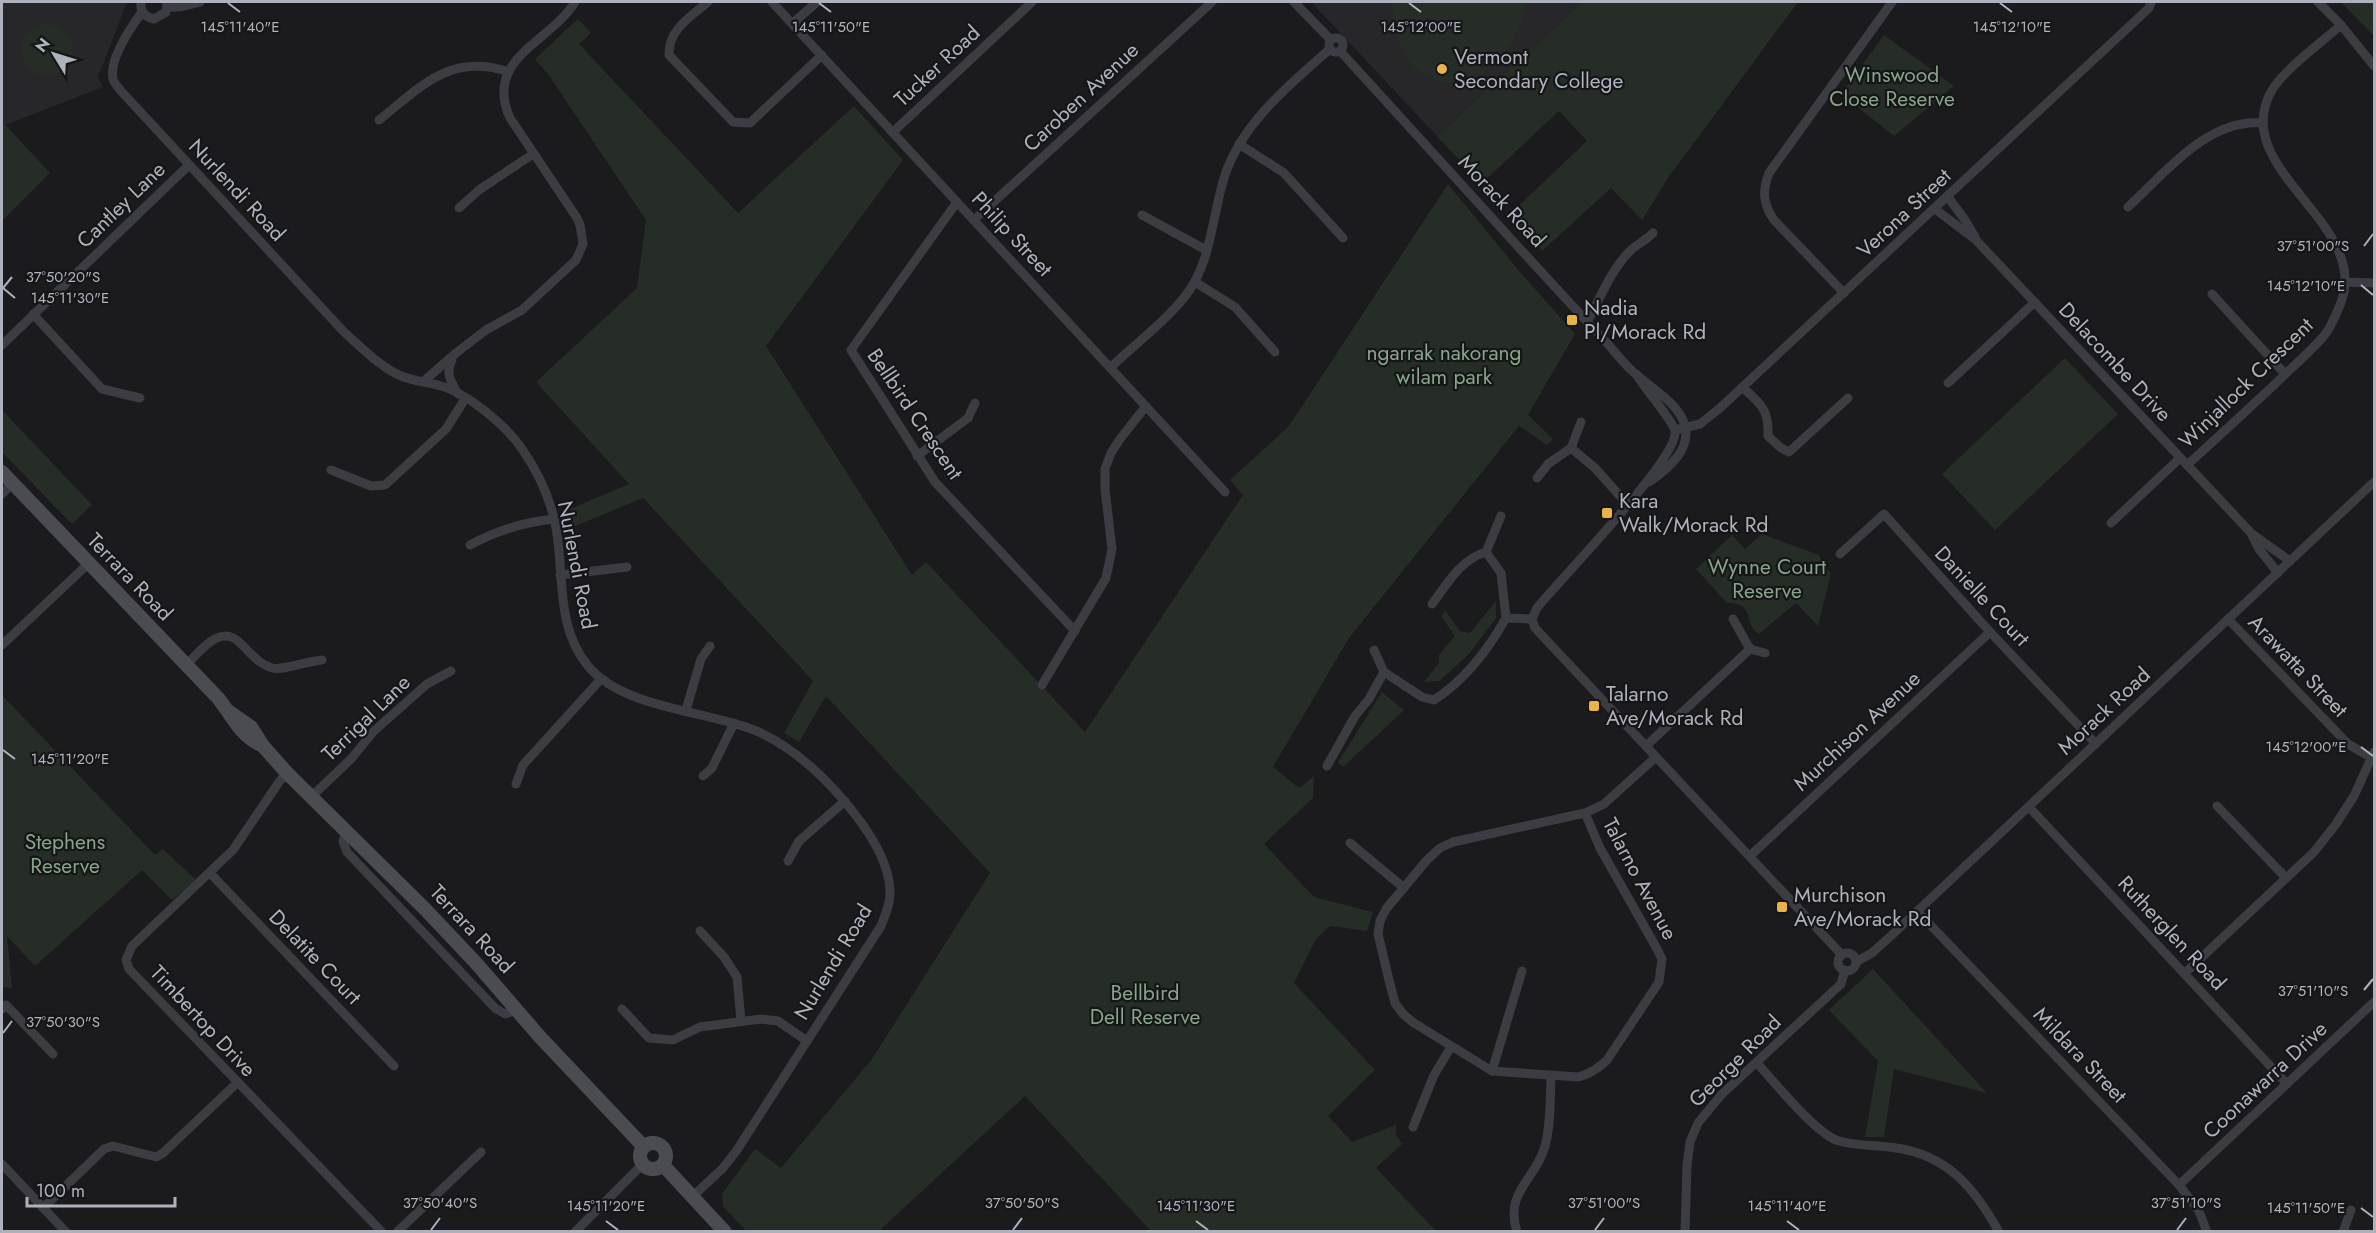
<svg xmlns="http://www.w3.org/2000/svg" width="2376" height="1233" font-family="Jost,sans-serif">
<style>
.built{fill:#27272a}
.green{fill:#252d26}
.lines{fill:none;stroke-linecap:round;stroke-linejoin:round}
.street{stroke:#3c3d42;stroke-width:9}
.secondary{stroke:#4a4c52;stroke-width:14}
.ticks{fill:none;stroke:#aeb2bc;stroke-width:2}
.poi-dot{fill:#e9b347;stroke:#161618;stroke-width:2}
.labels{text-anchor:middle;stroke-width:4.5;stroke-linejoin:round;paint-order:stroke}
.poi-label{font-size:21px;fill:#aeb2bc;stroke:#161618;text-anchor:start}
.street-label{font-size:21px;fill:#aeb2bc;stroke:#161618}
.park-label{font-size:21px;fill:#87a589;stroke:#161618}
.ticks-label{font-size:15px;text-anchor:middle;fill:#aeb2bc;stroke:#161618;stroke-width:4.5;stroke-linejoin:round;paint-order:stroke}
</style>
<rect width="100%" height="100%" fill="#1b1b1d"/>
<g class="built">
<path d="M2,2H127L98,77L103,87L5,125L2,121Z"/>
<path d="M1311,2H1582L1437,136Z"/>
</g>
<g class="green">
<path d="M1393,2H1526C1519,34 1510,53 1482,73C1477,77 1469,83 1462,84C1457,85 1449,83 1444,82C1408,77 1390,35 1393,2Z"/>
<path d="M1582,2H1798L1668,178L1642,220L1611,188L1542,251L1509,215L1587,141L1559,111L1481,184L1437,136Z"/>
<path d="M2341,2H2374V36Z"/>
<path d="M578,19L591,33L579,44L738,213L854,106L903,160L766,346L912,575L926,562L1085,732L1243,495L1230,480L1289,426L1448,184L1520,272L1575,334L1528,415L1553,439L1547,445L1519,426L1349,638L1273,767L1299,788L1314,776L1313,798L1264,844L1314,897L1373,912L1367,931L1330,926L1316,939L1294,983L1375,1070L1328,1116L1352,1142L1396,1125V1134L1402,1144L1376,1168L1436,1231H1151L1025,1096L879,1231H746L723,1206L722,1194L755,1149L781,1168L872,1059L990,873L826,696L799,742L784,733L813,681L643,498L568,529L565,511L629,484L536,382L637,288L646,220L548,74L535,59Z"/>
<circle cx="47" cy="50" r="26"/>
<path d="M1884,35L1954,86L1894,136L1841,94Z"/>
<path d="M2,121L50,173L2,221Z"/>
<path d="M2065,358L2118,414L1995,530L1942,474Z"/>
<path d="M2,410L92,505L72,524L2,452Z"/>
<path d="M1762,534L1819,555L1824,567L1831,573L1818,626L1796,603L1759,634C1743,624 1755,601 1727,603L1696,569L1732,535L1745,549Z"/>
<path d="M1496,601V618L1469,654L1439,681L1424,682L1439,663V655L1455,636L1441,616L1445,611L1460,631L1470,633Z"/>
<path d="M1382,692L1404,710L1343,767L1338,762Z"/>
<path d="M2,695L155,855L163,849L196,880L172,900L142,870L35,966L7,936L12,988L2,987Z"/>
<path d="M1873,969L1987,1093L1894,1069L1884,1137H1865L1878,1061L1829,1010Z"/>
</g>
<g class="lines">
<g class="street">
<path d="M141,2C140,11 144,17 154,19L166,12L167,2"/>
<path d="M708,2C690,17 668,30 669,55L733,122L750,123L822,55"/>
<path d="M772,2L1225,492"/>
<path d="M1294,2L1331,40"/>
<path d="M2318,2L2341,25L2374,66"/>
<path d="M167,7H179L200,2"/>
<path d="M142,12C131,27 109,59 113,79C114,83 118,87 121,91L344,332C361,347 380,367 401,376C413,381 428,382 441,386C468,394 506,425 522,449C536,469 548,494 554,518C566,567 553,624 588,666C625,710 708,710 759,732C802,752 836,788 863,825C876,844 889,866 890,891C891,902 885,915 881,926L737,1150L723,1168L692,1197"/>
<path d="M793,23L817,2"/>
<circle cx="1336" cy="45" r="7"/>
<path d="M1340,51C1429,148 1517,247 1607,343C1617,354 1626,367 1638,376C1653,389 1675,402 1683,420C1695,447 1668,469 1649,482"/>
<path d="M379,120C421,87 450,52 509,72"/>
<path d="M893,132L1032,2"/>
<path d="M1239,144L1284,173L1343,238"/>
<path d="M1948,197L1965,220L1975,237"/>
<path d="M957,202L851,350L935,482L1075,631"/>
<path d="M2128,207C2164,174 2208,118 2262,123"/>
<path d="M459,208L479,190L533,154"/>
<path d="M1935,209L1976,240L2252,534L2290,561"/>
<path d="M1142,215L1206,250"/>
<path d="M974,220L1212,2"/>
<path d="M1195,282L1235,307L1275,352"/>
<path d="M2344,282L2374,283"/>
<path d="M1844,293L1774,220C1763,204 1762,191 1769,173L1892,2"/>
<path d="M2212,294L2285,374"/>
<path d="M33,314L102,389L140,398"/>
<path d="M1587,322C1600,299 1611,269 1631,250C1638,244 1646,240 1653,233"/>
<path d="M2,345L189,165"/>
<path d="M452,360C445,373 451,382 458,394"/>
<path d="M1111,367C1136,343 1178,312 1194,283C1211,253 1214,211 1224,178C1241,124 1288,86 1330,49"/>
<path d="M1637,375C1644,388 1675,423 1675,432C1678,459 1560,579 1537,608L1532,619L1535,628L1842,955"/>
<path d="M424,381L456,353L486,330L522,310L576,260L583,244L580,225L577,218L510,118C483,58 551,42 575,2"/>
<path d="M1948,383L2035,302"/>
<path d="M1742,387C1761,404 1769,409 1768,436L1781,448L1789,452L1848,398"/>
<path d="M1675,430L1700,424L1720,408L2149,8L2151,2"/>
<path d="M1571,448L1595,468L1628,505"/>
<path d="M917,456L968,418L975,403"/>
<path d="M2187,465C2216,439 2245,412 2274,385C2290,369 2308,354 2323,337C2330,329 2336,315 2340,305C2374,223 2226,170 2272,90C2285,69 2322,42 2341,25"/>
<path d="M331,470L371,486L385,485L446,429L465,399"/>
<path d="M1537,478L1548,464L1571,448L1581,422"/>
<path d="M2,494L12,484"/>
<path d="M2111,523L2180,458"/>
<path d="M2252,535L2259,549L2278,573"/>
<path d="M470,545C498,530 523,522 554,519"/>
<path d="M1486,552L1501,516"/>
<path d="M1840,554L1884,514L1990,632L2096,744"/>
<path d="M560,575L627,567"/>
<path d="M1432,604C1447,584 1461,559 1486,552L1501,573L1506,618"/>
<path d="M2228,619L2348,744L2372,758"/>
<path d="M2,645L88,564"/>
<path d="M1750,649L1765,653"/>
<path d="M1374,650L1384,672"/>
<path d="M186,665C197,655 214,631 231,637C238,639 244,647 249,652C256,659 262,665 272,668C283,671 307,661 322,660"/>
<path d="M1042,685L1106,578L1112,549L1105,489V469L1111,453L1120,439L1146,406"/>
<path d="M686,710L701,659L710,646"/>
<path d="M1646,746L1750,649L1733,619"/>
<path d="M1327,766L1355,716L1369,699L1384,672L1422,697L1434,700C1465,680 1488,650 1506,618L1532,619"/>
<path d="M287,773L279,782L233,850L132,946L126,960L129,969L382,1232"/>
<path d="M703,776L712,768L734,723"/>
<path d="M516,784L523,765L601,679"/>
<path d="M311,797L351,759L374,731L427,684L451,671"/>
<path d="M2217,806L2286,878"/>
<path d="M2029,807L2287,1084"/>
<path d="M1585,813L1600,848L1657,949L1662,959L1659,982L1607,1060C1598,1069 1590,1074 1578,1077L1492,1071L1414,1023L1403,1014L1395,1003L1389,980L1378,934L1380,921L1386,909L1427,860L1440,848L1453,842L1585,813L1604,804L1656,757"/>
<path d="M346,832L343,841L347,852L495,1008L505,1014L516,1010"/>
<path d="M1350,843L1404,888"/>
<path d="M1750,856L1990,632"/>
<path d="M788,861L799,841L845,801"/>
<path d="M210,873L394,1066"/>
<path d="M1917,911L2179,1185L2199,1211L2207,1232"/>
<path d="M700,931L724,957L737,977L741,1021"/>
<circle cx="1847" cy="962" r="9"/>
<path d="M1856,962L1872,953L1893,934L2374,482"/>
<path d="M2185,973L2314,852L2336,824L2354,796L2374,752"/>
<path d="M2,1009L6,1005L53,1054"/>
<path d="M622,1009L649,1038L673,1040L700,1027L761,1019L778,1021L807,1041"/>
<path d="M1757,1063C1775,1083 1813,1130 1836,1140C1856,1147 1876,1144 1896,1148C1948,1155 1975,1189 1999,1232"/>
<path d="M1492,1071L1522,971"/>
<path d="M1413,1127L1434,1075L1451,1047"/>
<path d="M2,1164L66,1232"/>
<path d="M2179,1185L2374,1002"/>
<path d="M43,1208L104,1149L113,1146L156,1157L163,1153L237,1083"/>
<path d="M397,1232L481,1152"/>
<path d="M575,1232L643,1164"/>
<path d="M1517,1232C1504,1191 1536,1180 1545,1146C1551,1124 1550,1099 1551,1076"/>
<path d="M1685,1232L1687,1165L1690,1142L1698,1123L1722,1094L1841,984L1845,970"/>
<path d="M2343,1232L2351,1210"/>
</g>
<g class="secondary">
<path d="M2,472L218,698C232,715 238,733 259,744"/>
<path d="M228,711L251,727L263,746L287,773L425,909L476,963L540,1037L644,1147"/>
<circle cx="653" cy="1156" r="13"/>
<path d="M663,1165L725,1232"/>
</g>
</g>
<path class="ticks" d="M228,3L240,12M819,3L831,12M1409,3L1421,12M2000,3L2012,12M2364,246L2373,234M2361,285L2373,295M3,288L15,298M3,288L12,277M2361,747L2373,756M3,750L15,759M2364,990L2373,979M3,1033L12,1021M2361,1208L2373,1217M606,1221L618,1230M1196,1221L1208,1230M1787,1221L1799,1230M431,1230L440,1218M1013,1230L1022,1218M1595,1230L1604,1218M2177,1230L2186,1218"/>
<g class="poi-dot">
<circle cx="1442" cy="69" r="6"/>
<rect x="1566" y="314" width="12" height="12" rx="3"/>
<rect x="1601" y="507" width="12" height="12" rx="3"/>
<rect x="1588" y="700" width="12" height="12" rx="3"/>
<rect x="1776" y="901" width="12" height="12" rx="3"/>
</g>
<g class="labels">
<g class="poi-label">
<text x="1454" y="64">Vermont<tspan x="1454" dy="24">Secondary College</tspan></text>
<text x="1584" y="315">Nadia<tspan x="1584" dy="24">Pl/Morack Rd</tspan></text>
<text x="1619" y="508">Kara<tspan x="1619" dy="24">Walk/Morack Rd</tspan></text>
<text x="1606" y="701">Talarno<tspan x="1606" dy="24">Ave/Morack Rd</tspan></text>
<text x="1794" y="902">Murchison<tspan x="1794" dy="24">Ave/Morack Rd</tspan></text>
</g>
<g class="street-label">
<text transform="translate(937 66) rotate(-43)" y="7">Tucker Road</text>
<text transform="translate(1081 97) rotate(-43)" y="7">Caroben Avenue</text>
<text transform="translate(237 190) rotate(47)" y="7">Nurlendi Road</text>
<text transform="translate(1502 201) rotate(47)" y="7">Morack Road</text>
<text transform="translate(121 205) rotate(-44)" y="7">Cantley Lane</text>
<text transform="translate(1904 213) rotate(-43)" y="7">Verona Street</text>
<text transform="translate(1012 234) rotate(47)" y="7">Philip Street</text>
<text transform="translate(2115 362) rotate(47)" y="7">Delacombe Drive</text>
<text transform="translate(2246 383) rotate(-44)" y="7">Winjallock Crescent</text>
<text transform="translate(915 414) rotate(56)" y="7">Bellbird Crescent</text>
<text transform="translate(577 565) rotate(79)" y="7">Nurlendi Road</text>
<text transform="translate(130 577) rotate(46)" y="7">Terrara Road</text>
<text transform="translate(1982 596) rotate(47)" y="7">Danielle Court</text>
<text transform="translate(2298 666) rotate(46)" y="7">Arawatta Street</text>
<text transform="translate(2104 711) rotate(-43)" y="7">Morack Road</text>
<text transform="translate(366 718) rotate(-44)" y="7">Terrigal Lane</text>
<text transform="translate(1857 731) rotate(-43)" y="7">Murchison Avenue</text>
<text transform="translate(1640 879) rotate(62)" y="7">Talarno Avenue</text>
<text transform="translate(472 929) rotate(47)" y="7">Terrara Road</text>
<text transform="translate(2172 933) rotate(47)" y="7">Rutherglen Road</text>
<text transform="translate(315 957) rotate(46)" y="7">Delatite Court</text>
<text transform="translate(833 962) rotate(-59)" y="7">Nurlendi Road</text>
<text transform="translate(203 1021) rotate(47)" y="7">Timbertop Drive</text>
<text transform="translate(2080 1055) rotate(46)" y="7">Mildara Street</text>
<text transform="translate(1735 1061) rotate(-45)" y="7">George Road</text>
<text transform="translate(2265 1080) rotate(-43)" y="7">Coonawarra Drive</text>
</g>
<g class="park-label">
<text x="1892" y="82">Winswood<tspan x="1892" dy="24">Close Reserve</tspan></text>
<text x="1444" y="360">ngarrak nakorang<tspan x="1444" dy="24">wilam park</tspan></text>
<text x="1767" y="574">Wynne Court<tspan x="1767" dy="24">Reserve</tspan></text>
<text x="65" y="849">Stephens<tspan x="65" dy="24">Reserve</tspan></text>
<text x="1145" y="1000">Bellbird<tspan x="1145" dy="24">Dell Reserve</tspan></text>
</g>
</g>
<g class="ticks-label">
<text x="240" y="32">145°11'40"E</text>
<text x="1421" y="32">145°12'00"E</text>
<text x="2012" y="32">145°12'10"E</text>
<text x="831" y="32">145°11'50"E</text>
<text x="2313" y="251">37°51'00"S</text>
<text x="63" y="282">37°50'20"S</text>
<text x="2306" y="291">145°12'10"E</text>
<text x="70" y="303">145°11'30"E</text>
<text x="2306" y="752">145°12'00"E</text>
<text x="70" y="764">145°11'20"E</text>
<text x="2313" y="996">37°51'10"S</text>
<text x="63" y="1027">37°50'30"S</text>
<text x="440" y="1208">37°50'40"S</text>
<text x="1022" y="1208">37°50'50"S</text>
<text x="1604" y="1208">37°51'00"S</text>
<text x="2186" y="1208">37°51'10"S</text>
<text x="606" y="1211">145°11'20"E</text>
<text x="1196" y="1211">145°11'30"E</text>
<text x="1787" y="1211">145°11'40"E</text>
<text x="2306" y="1213">145°11'50"E</text>
</g>
<rect width="2376" height="1233" fill="none" stroke="#aeb2bc" stroke-width="6"/>
<g transform="translate(54 54) rotate(308)" stroke="#161618" stroke-width="4.5" paint-order="stroke">
<path d="M0-4.5L10 22L0 15L-10 22Z" fill="#aeb2bc"/>
<text y="-9" font-size="16" font-weight="bold" text-anchor="middle" fill="#aeb2bc">N</text>
</g>
<path d="M27 1197v9h148v-9" fill="none" stroke="#aeb2bc" stroke-width="3"/>
<text x="36" y="1197" font-size="18" fill="#aeb2bc" stroke="#161618" stroke-width="4.5" paint-order="stroke">100 m</text>
</svg>
